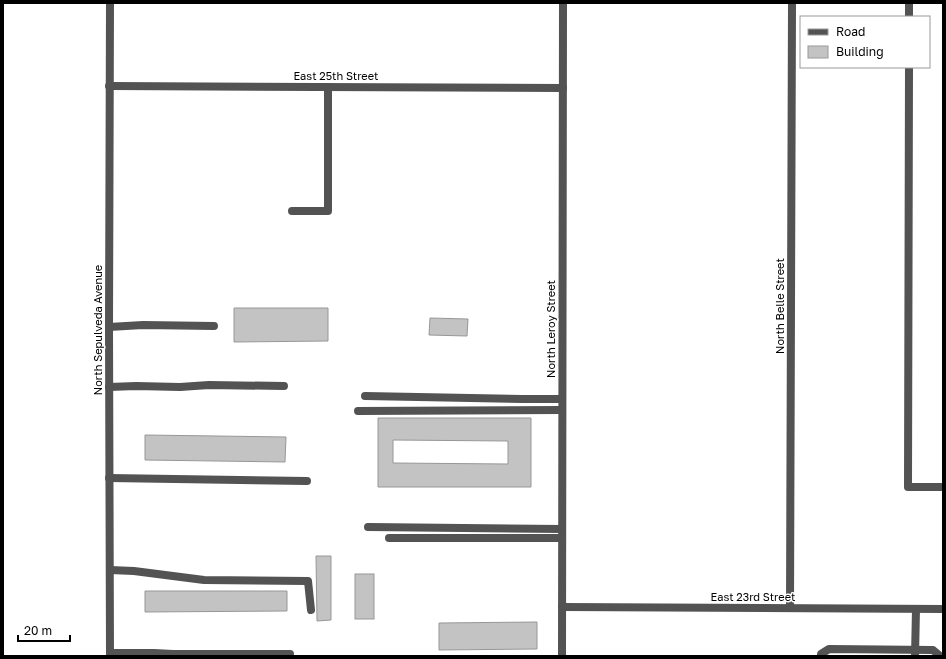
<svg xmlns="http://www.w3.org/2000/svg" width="946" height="659" font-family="'Golos Text',sans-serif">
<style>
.building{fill:#c3c3c3;stroke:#979797;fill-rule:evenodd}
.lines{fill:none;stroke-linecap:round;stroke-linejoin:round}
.service{stroke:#535353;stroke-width:8}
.minor{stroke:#535353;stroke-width:8}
.labels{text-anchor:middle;stroke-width:3;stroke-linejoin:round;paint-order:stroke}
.street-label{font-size:11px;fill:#000;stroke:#fff}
</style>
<rect width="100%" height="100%" fill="#fff"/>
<g class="building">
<path d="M234,308H328V341L234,342Z"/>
<path d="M430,318L468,319L467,336L429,335Z"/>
<path d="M378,418H531V487H378ZM393,440L508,441V464L393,463Z"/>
<path d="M145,435L286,437L285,462L145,460Z"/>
<path d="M316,556H331V620L317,621Z"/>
<rect x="355" y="574" width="19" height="45"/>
<path d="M145,591H287V611L145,612Z"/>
<path d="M537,622V649L439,650V623Z"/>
</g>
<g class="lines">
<g class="service">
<path d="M909,17V3"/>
<path d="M909,67L908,487H943"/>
<path d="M292,211H328V87"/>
<path d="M109,327L143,325L214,326"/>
<path d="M109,387L136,386L180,387L209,385L284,386"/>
<path d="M365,396L523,399H562"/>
<path d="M358,411L562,410"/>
<path d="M109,478L307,481"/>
<path d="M368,527L562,529"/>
<path d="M389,538H562"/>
<path d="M110,570L134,571L204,580L308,581L311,610"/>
<path d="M110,653H154L173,654H290"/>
<path d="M821,656V654L829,649L933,650L940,656"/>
<path d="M915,656L916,609"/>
</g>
<g class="minor">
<path d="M110,3L109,327L110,656"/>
<path d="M109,86L563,88"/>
<path d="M562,607L943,609"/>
<path d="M790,608L792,3"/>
<path d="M562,656L563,3"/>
</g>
</g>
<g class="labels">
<g class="street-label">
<text x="336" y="80">East 25th Street</text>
<text transform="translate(780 306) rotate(-90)" y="4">North Belle Street</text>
<text transform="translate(551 329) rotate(-90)" y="4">North Leroy Street</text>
<text transform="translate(98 330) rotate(-90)" y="4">North Sepulveda Avenue</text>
<text x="753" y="601">East 23rd Street</text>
</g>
</g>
<rect width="946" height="659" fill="none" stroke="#000000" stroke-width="8"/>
<rect x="800" y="16" width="130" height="52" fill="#ffffff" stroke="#999999"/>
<rect x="808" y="29" width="20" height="6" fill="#535353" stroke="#999999"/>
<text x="836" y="36" font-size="12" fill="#000000">Road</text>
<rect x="808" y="46" width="20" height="12" fill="#c3c3c3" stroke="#999999"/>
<text x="836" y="56" font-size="12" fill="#000000">Building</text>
<path d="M18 635v6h52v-6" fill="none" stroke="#000000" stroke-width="2"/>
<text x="24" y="635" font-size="12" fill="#000000" stroke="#ffffff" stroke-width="3" paint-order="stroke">20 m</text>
</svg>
